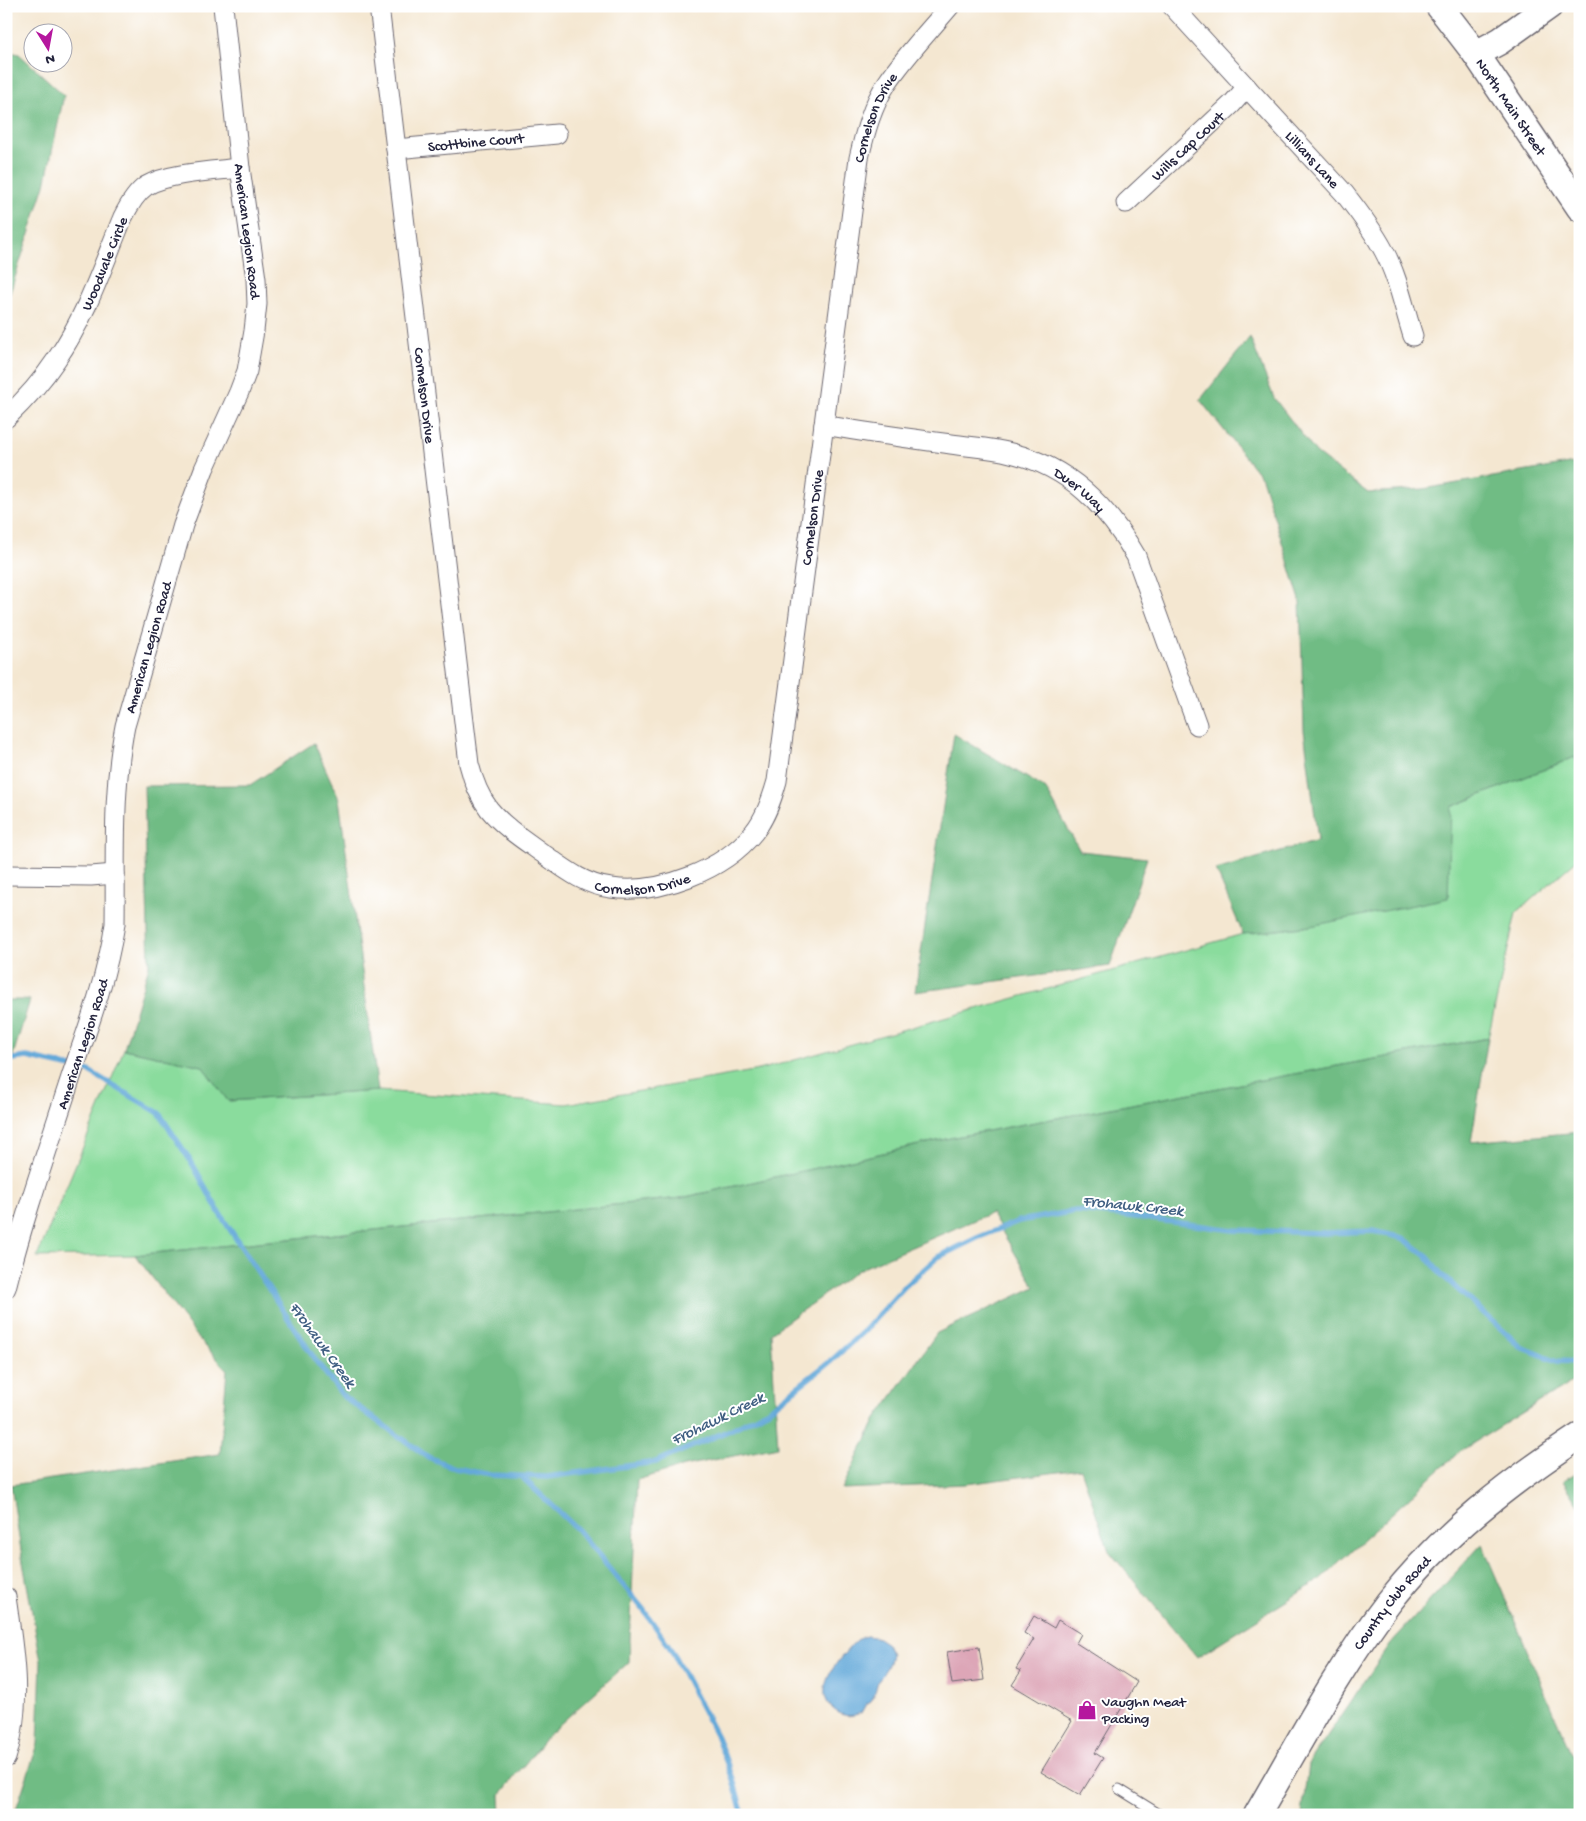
<svg xmlns="http://www.w3.org/2000/svg" width="1586" height="1821" font-family="'Gochi Hand',sans-serif">
<style>
.green{fill:#8adc9d;stroke:#567f6c}
.forest{fill:#6fbc84;stroke:#486f60}
.water{fill:#64a9d9;stroke:#43668a}
.lines{fill:none;stroke-linecap:round;stroke-linejoin:round}
.stream{stroke:#64a9d9;stroke-width:5.5}
.building{fill:#dda6b7}
.lane-casing{stroke:#6c6770;stroke-width:11}
.street-casing{stroke:#6c6770;stroke-width:21}
.secondary-casing{stroke:#6c6770;stroke-width:29}
.lane{stroke:#fff;stroke-width:9}
.street{stroke:#fff;stroke-width:19}
.secondary{stroke:#fff;stroke-width:26}
.labels{text-anchor:middle;stroke-width:4;stroke-linejoin:round;paint-order:stroke}
.street-label{font-size:15px;fill:#22223b;stroke:#fff}
.poi-label{font-size:15px;fill:#22223b;stroke:#fff;text-anchor:start}
.water-label{font-size:16px;font-style:italic;fill:#405f82;stroke:#fff}
</style>
<rect width="100%" height="100%" fill="#fff"/>
<filter id="ink" filterUnits="userSpaceOnUse"><feTurbulence type="fractalNoise" baseFrequency=".02" numOctaves="2"/><feDisplacementMap in="SourceGraphic" scale="10" xChannelSelector="R" yChannelSelector="G"/><feConvolveMatrix kernelMatrix="1 2 1 2 8 2 1 2 1" color-interpolation-filters="sRGB"/></filter>
<filter id="wash" filterUnits="userSpaceOnUse"><feTurbulence type="fractalNoise" baseFrequency=".0096" numOctaves="4" result="noise"/><feDisplacementMap in="SourceGraphic" scale="20" xChannelSelector="R" yChannelSelector="G"/><feGaussianBlur stdDeviation="1.12" result="paint"/><feColorMatrix in="noise" values="0 0 0 0 0 0 0 0 0 0 0 0 0 0 0 0 0 1.4 0 .05"/><feComposite in="paint" operator="in"/></filter>
<g filter="url(#wash)">
<rect width="100%" height="100%" fill="#f4e7d1"/>
<path class="green" d="M1575,757L1580,771V857L1516,913L1488,1038L955,1137L681,1198L135,1255L37,1257L124,1049L203,1066L228,1101L378,1091L566,1104L759,1070L1243,934L1311,926L1451,807Z"/>
<g class="forest">
<path d="M6,51L19,54L64,95L45,185L6,305Z"/>
<path d="M1250,337L1274,398L1316,453L1368,493L1423,489L1580,462V771L1575,757L1451,807L1448,898L1311,926L1243,934L1216,870L1318,840L1304,730L1300,600L1262,478L1200,400Z"/>
<path d="M954,734L1046,789L1080,851L1147,858L1110,966L915,992Z"/>
<path d="M314,743L339,799L378,1091L228,1101L202,1066L124,1049L149,966L144,786L250,785Z"/>
<path d="M6,1000H30L6,1078Z"/>
<path d="M1488,1038L1471,1142L1580,1132V1377L1459,1452L1318,1581L1197,1657L1109,1551L1081,1469L966,1484L842,1489L876,1419L937,1333L1035,1287L991,1213L858,1270L771,1333L778,1447L684,1466L637,1480L629,1662L549,1734L500,1795L501,1815H14L38,1744L41,1661L22,1557L11,1485L220,1454L227,1370L200,1340L135,1255L681,1198L955,1137Z"/>
<path d="M1580,1471V1507L1563,1481Z"/>
<path d="M1482,1544L1572,1756L1580,1781V1815H1302L1308,1764L1390,1644Z"/>
</g>
<path class="water" d="M867,1636L878,1638L887,1644L891,1654L889,1664L878,1681L874,1696L871,1701L866,1704L861,1713C853,1716 846,1717 839,1713C812,1698 829,1671 844,1654C851,1646 857,1637 867,1636Z"/>
<g class="lines">
<g class="stream">
<path d="M6,1060L27,1057L89,1071L159,1113L192,1163L220,1214L316,1361L344,1397L428,1457L455,1468L490,1475L547,1477L656,1462L730,1430L767,1411L831,1361L865,1330L906,1285L938,1257L977,1238L1019,1221L1076,1211L1120,1215L1233,1230L1326,1233L1373,1231L1403,1238L1426,1255L1441,1274L1521,1347L1557,1361L1580,1362"/>
<path d="M522,1477L578,1530L643,1609L669,1646L717,1737L733,1779L743,1815"/>
</g>
</g>
<g id="blocks">
<g class="building">
<path d="M1034,1616L1054,1628L1058,1620L1081,1634L1076,1643L1137,1682L1095,1753L1103,1758L1080,1795L1041,1772L1072,1721L1012,1685L1021,1671L1016,1669L1034,1639L1024,1633Z"/>
<path d="M979,1647L984,1680L952,1684L947,1652Z"/>
</g>
</g>
</g>
<g filter="url(#ink)">
<use href="#blocks" fill-opacity="0" stroke="#6c6770" stroke-width="1"/>
<g class="lines">
<defs>
<path id="lane" d="M1119,1789L1161,1815"/>
<g id="street">
<path id="s1" d="M379,6L469,764C473,780 479,796 489,809C503,826 521,838 538,850C561,866 583,885 611,888C659,895 724,870 754,832C766,817 772,799 777,781L859,158C865,132 872,106 887,83C905,56 929,31 950,6"/>
<path id="s2" d="M1172,6L1344,193C1359,212 1373,230 1384,251C1398,277 1404,308 1413,336"/>
<path id="s3" d="M396,149L557,134"/>
<path id="s4" d="M1126,203L1232,104L1247,87"/>
<path id="s5" d="M6,418C24,401 42,381 56,360C86,317 103,265 123,217C128,207 136,193 146,186C167,173 214,171 240,168"/>
<path id="s6" d="M824,425C866,433 909,438 951,444C971,447 992,448 1011,453C1069,467 1107,506 1136,556L1197,725"/>
<path d="M6,875L91,876L115,874"/>
<path id="s7" d="M6,1288C24,1216 49,1145 72,1074C89,1025 107,976 115,924C116,858 112,791 125,726L183,525L204,469L239,392L247,371L254,331L257,304L256,279L240,168L223,6"/>
<path d="M6,1597C14,1652 23,1704 6,1758"/>
</g>
<g id="secondary">
<path id="s8" d="M1439,6L1476,54L1580,208"/>
<path d="M1476,54L1500,41L1549,6"/>
<path id="s9" d="M1257,1815C1299,1743 1338,1668 1389,1602C1441,1535 1510,1482 1580,1436"/>
</g>
</defs>
<use href="#lane" class="lane-casing"/>
<use href="#street" class="street-casing"/>
<use href="#secondary" class="secondary-casing"/>
<use href="#lane" class="lane"/>
<use href="#street" class="street"/>
<use href="#secondary" class="secondary"/>
</g>
</g>
<defs>
<symbol id="shop-bare" viewBox="-9 -9 18 18"><path d="M-5-2.5h2.3a2.7 3.5 0 0 1 5.4 0H5L5.5 6h-11ZM-1.5-2.5h3a1.5 2.3 0 0 0-3 0Z" fill="#b5179e" stroke="#fff" stroke-width="2.5" paint-order="stroke"/></symbol>
</defs>
<g fill-rule="evenodd">
<use href="#shop-bare" x="1073" y="1696" width="28" height="28"/>
</g>
<g class="labels">
<g class="street-label">
<text dy="5" stroke="none"><textPath href="#s8" startOffset="124">North Main Street</textPath></text>
<text dy="5" stroke="none"><textPath href="#s1" startOffset="1848">Cornelson Drive</textPath></text>
<text dy="5" stroke="none"><textPath href="#s3" startOffset="80">Scottbine Court</textPath></text>
<text dy="5" stroke="none"><textPath href="#s4" startOffset="84">Wills Cap Court</textPath></text>
<text dy="5" stroke="none"><textPath href="#s2" startOffset="208">Lillians Lane</textPath></text>
<text transform="translate(248 231) rotate(83)" y="5">American Legion Road</text>
<text dy="5" stroke="none"><textPath href="#s5" startOffset="185">Woodvale Circle</textPath></text>
<text dy="5" stroke="none"><textPath href="#s1" startOffset="392">Cornelson Drive</textPath></text>
<text dy="5" stroke="none"><textPath href="#s6" startOffset="268">Duer Way</textPath></text>
<text dy="5" stroke="none"><textPath href="#s1" startOffset="1442">Cornelson Drive</textPath></text>
<text dy="5" stroke="none"><textPath href="#s7" startOffset="661">American Legion Road</textPath></text>
<text dy="5" stroke="none"><textPath href="#s1" startOffset="992">Cornelson Drive</textPath></text>
<text dy="5" stroke="none"><textPath href="#s7" startOffset="256">American Legion Road</textPath></text>
<text dy="5" stroke="none"><textPath href="#s9" startOffset="252">Country Club Road</textPath></text>
</g>
<g class="poi-label">
<text x="1102" y="1706">Vaughn Meat<tspan x="1102" dy="17">Packing</tspan></text>
</g>
<g class="water-label">
<text transform="translate(1133 1204) rotate(6)" y="6">Frohawk Creek</text>
<text transform="translate(324 1344) rotate(54)" y="6">Frohawk Creek</text>
<text transform="translate(717 1417) rotate(-26)" y="6">Frohawk Creek</text>
</g>
</g>
<rect width="1586" height="1821" fill="none" stroke="#fff" stroke-width="25"/>
<g transform="translate(48 48) rotate(169)"><circle r="24" fill="#ffffff" stroke="#a7a7b1"/>
<path d="M0-4L9 19L0 12L-9 19Z" fill="#b5179e"/>
<text y="-8" font-size="14" font-weight="bold" text-anchor="middle" fill="#22223b">N</text>
</g>
</svg>
